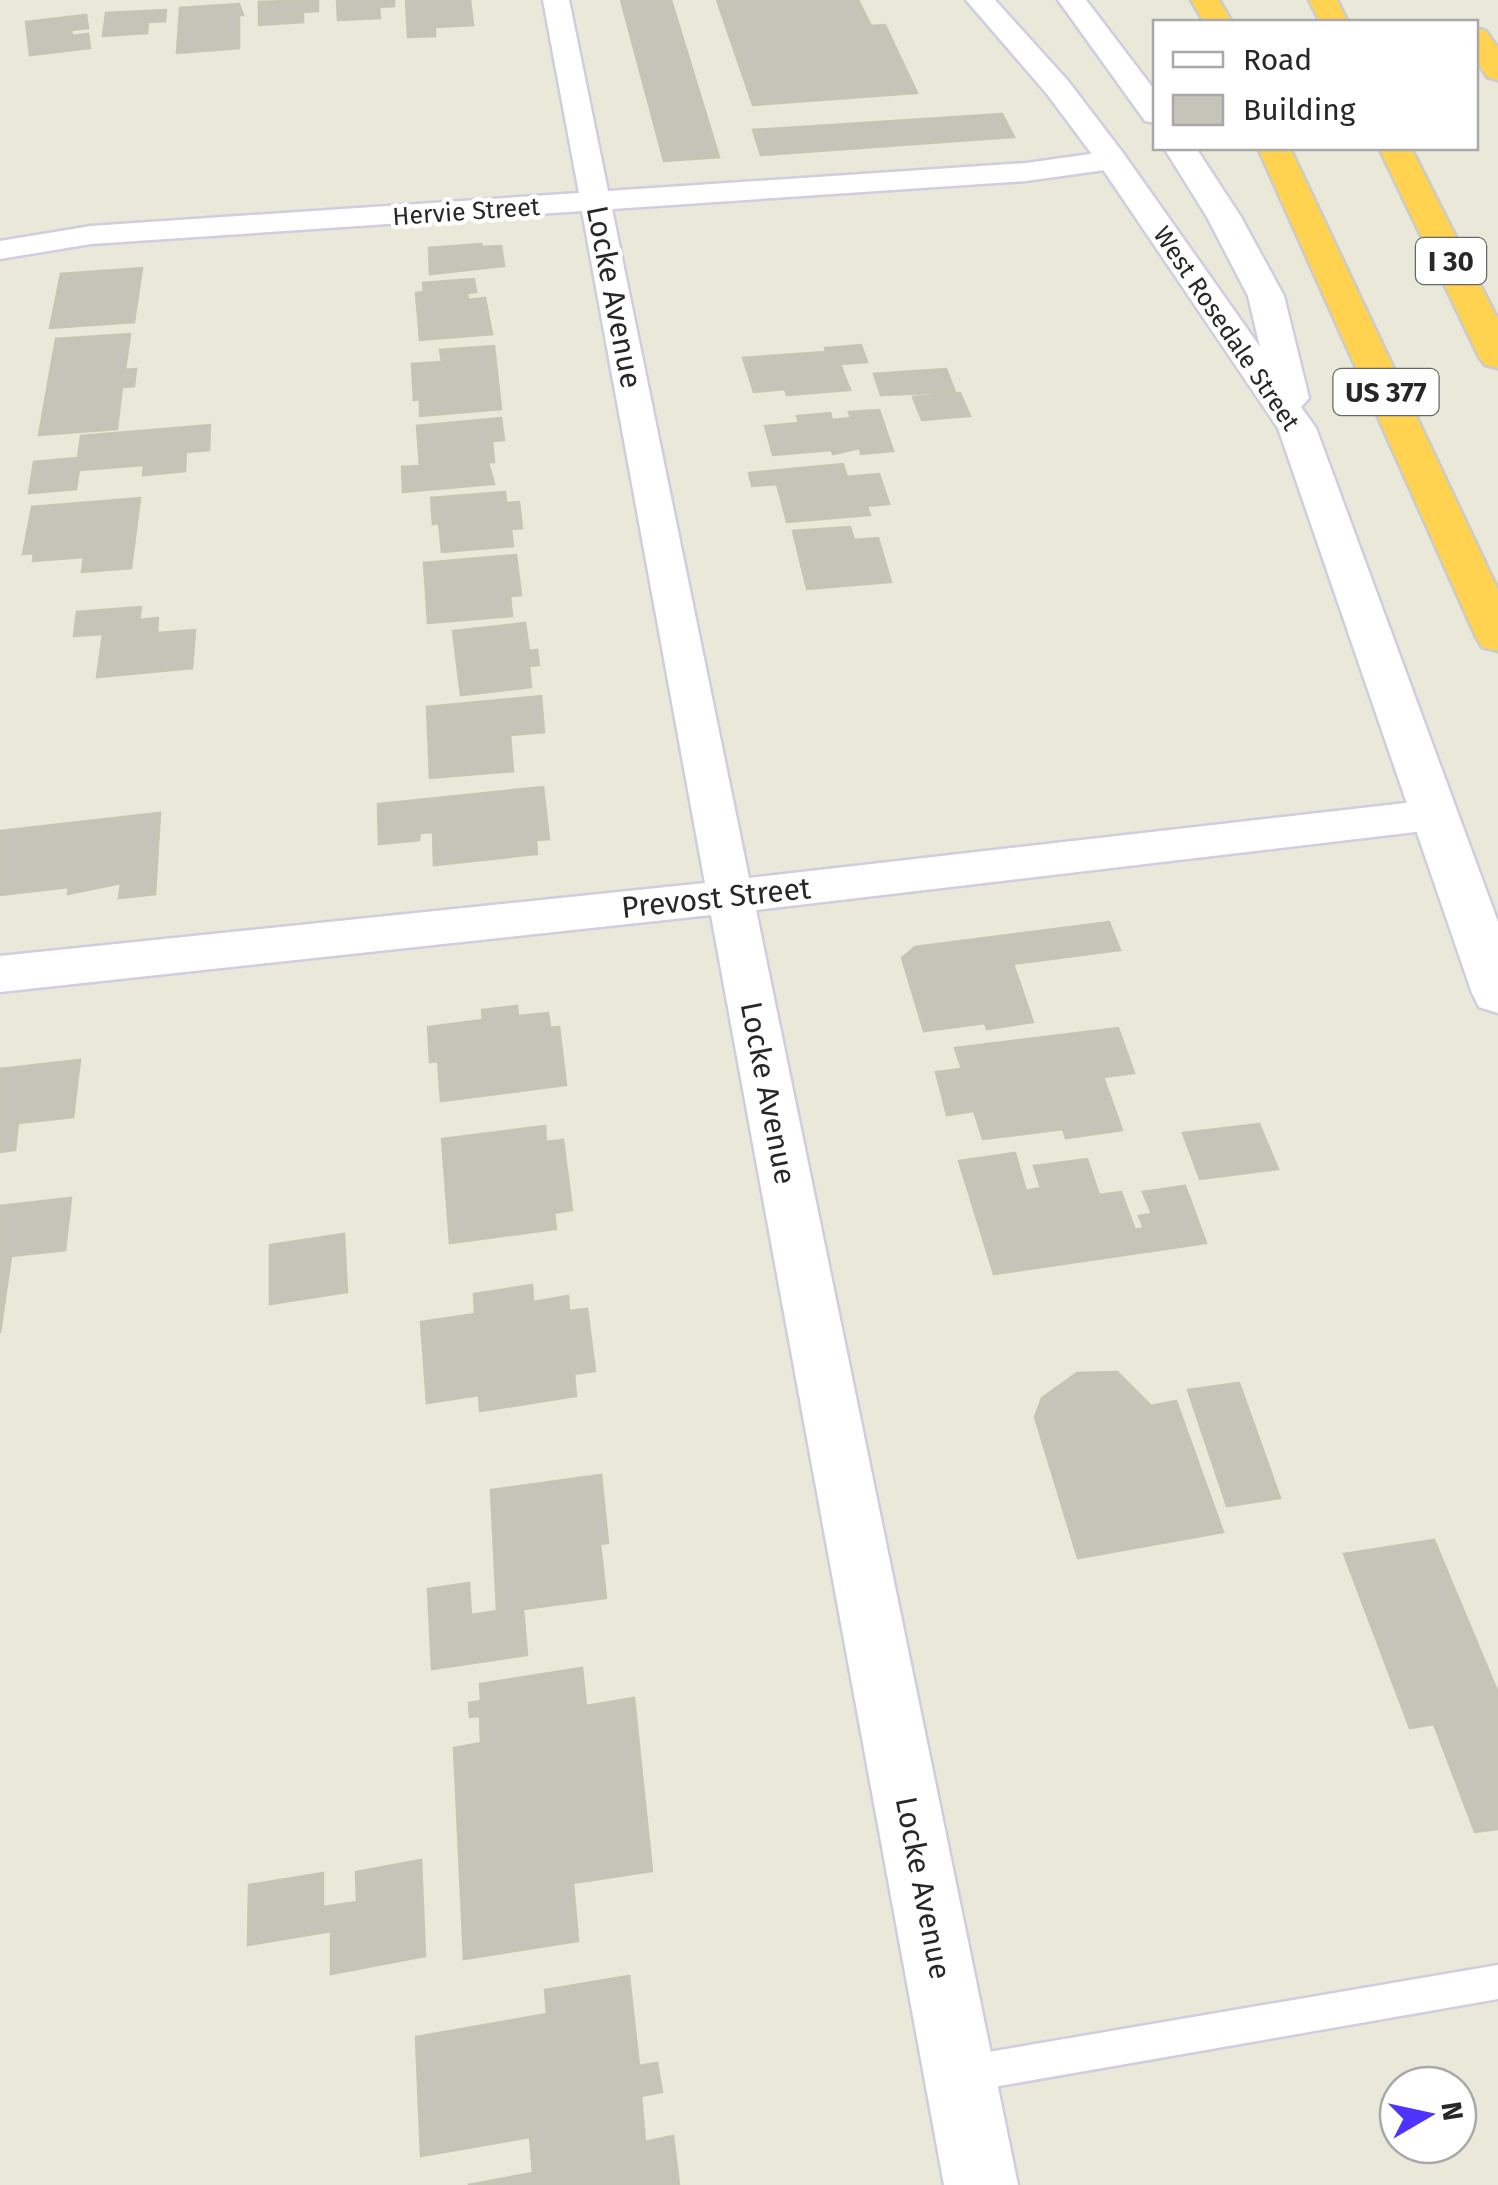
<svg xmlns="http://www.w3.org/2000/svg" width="1498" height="2185" font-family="'Fira Sans',sans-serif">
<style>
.building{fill:#c5c4b8;stroke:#c5c5b2;stroke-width:2.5}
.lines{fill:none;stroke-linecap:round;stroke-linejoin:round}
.service-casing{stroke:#d0cde1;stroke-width:5}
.minor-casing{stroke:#d0cde1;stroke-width:5}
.secondary-casing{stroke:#d0cde1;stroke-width:5}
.motorway-casing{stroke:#cbcbcb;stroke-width:5}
.service{fill:#fff;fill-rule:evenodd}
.minor{fill:#fff;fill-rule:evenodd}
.secondary{fill:#fff;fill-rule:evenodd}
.motorway{fill:#ffd24f;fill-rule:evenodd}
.labels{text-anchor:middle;stroke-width:9;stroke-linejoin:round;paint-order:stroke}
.far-street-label{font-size:25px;fill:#272727;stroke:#fff}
.shield{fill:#fff;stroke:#686868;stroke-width:2.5}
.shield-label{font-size:28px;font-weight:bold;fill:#272727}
.street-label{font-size:30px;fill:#272727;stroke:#fff}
</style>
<rect width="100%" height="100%" fill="#eae8d8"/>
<g class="building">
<path d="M318,0V11L303,12V22L259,25V2Z"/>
<path d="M337,0H394V6L379,7L380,18L338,20Z"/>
<path d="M406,0H470L473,25L435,27V36L408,37Z"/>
<path d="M621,0H671L719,157L664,161Z"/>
<path d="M717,0H858L871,26L885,25L917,93L753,105Z"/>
<path d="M239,4L243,15H239V48L177,53L180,8Z"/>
<path d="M166,10L165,21L148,22L147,33L103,36L106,13Z"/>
<path d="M86,15L88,28L71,30L72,36L88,34L90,48L30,55L26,22Z"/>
<path d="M1002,114L1014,137L761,155L753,130Z"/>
<path d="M481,244L482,247L501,246L504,266L430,274L429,248Z"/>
<path d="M142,268L134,322L50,328L61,274Z"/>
<path d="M474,279L476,292L467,293L468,300L485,298L492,334L420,340L416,293L424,292L423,283Z"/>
<path d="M130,334L125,370L136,369L134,386L122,387L117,429L39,435L56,339Z"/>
<path d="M861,345L867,362L840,364L850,390L787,395L785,389L754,392L743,358L826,352L825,348Z"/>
<path d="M494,346L501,409L420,416V399L414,400L412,364L442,362L440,350Z"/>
<path d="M946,369L955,392L881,395L874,374Z"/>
<path d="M960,393L970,416L922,420L913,397Z"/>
<path d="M879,410L893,451L861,454L860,448L833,454L832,450L773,455L765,426L799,423L797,416L830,413L832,420L851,418L849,412Z"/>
<path d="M501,418L504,440L492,441L494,462H488L494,484L403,492L402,467L420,466L417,426Z"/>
<path d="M210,425L209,450L186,452L185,471L143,475L144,465L79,470L76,489L29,493L34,462L78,458L81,436Z"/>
<path d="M843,464L847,477L879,474L889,504L867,506L870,515L787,522L777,484L752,486L749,473Z"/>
<path d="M505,492L506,503L519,502L522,528L511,529L513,546L442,552L439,523L433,524L431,498Z"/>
<path d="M140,498L131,568L82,572L84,557L33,561L34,553L23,554L32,507Z"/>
<path d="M850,527L854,540L878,538L891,582L807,589L793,531Z"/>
<path d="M516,555L521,595L510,596L512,616L428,623L424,563Z"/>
<path d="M141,607L139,620L158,618L157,633L195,630L192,668L97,677L103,634L74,636L77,612Z"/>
<path d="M525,623L529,651L537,650L539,665L529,666L531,687L461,695L453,631Z"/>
<path d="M541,696L544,732L510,735L513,771L430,778L427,707Z"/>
<path d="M543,787L549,839L536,840L537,854L434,865L433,832L420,833L419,840L379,844L378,804Z"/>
<path d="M160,813L155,894L119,898L121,883L68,894L69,887L0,895V831Z"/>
<path d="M1109,922L1120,950L1013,964L1033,1022L987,1029L985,1023L924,1031L902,958L915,947Z"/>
<path d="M517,1006L518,1016L548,1013L550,1028L559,1027L566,1085L441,1101L438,1061L430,1062L428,1027L483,1020L482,1010Z"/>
<path d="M1118,1028L1134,1073L1103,1077L1122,1130L1066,1138L1063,1129L983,1139L974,1111L947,1115L936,1072L962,1069L955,1048Z"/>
<path d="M80,1060L73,1117L18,1123L15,1150L0,1152V1069Z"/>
<path d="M1259,1124L1278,1169L1200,1179L1183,1133Z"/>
<path d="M545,1126L546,1142L563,1140L572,1210L554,1213L556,1229L450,1243L442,1139Z"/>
<path d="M1015,1153L1026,1191L1041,1188L1034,1166L1087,1159L1099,1195L1121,1192L1135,1230L1144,1228L1139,1216L1152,1214L1143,1192L1185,1186L1206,1243L994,1274L959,1161Z"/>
<path d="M71,1198L65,1250L11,1256L0,1333V1206Z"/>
<path d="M344,1234L347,1292L270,1304V1245Z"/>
<path d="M532,1285L533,1302L568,1296L569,1311L587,1309L595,1371L574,1374L576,1396L480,1411L479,1395L427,1403L421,1322L475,1314L474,1294Z"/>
<path d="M1117,1372L1151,1406L1176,1401L1223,1532L1078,1558L1035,1417L1042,1398L1077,1373Z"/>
<path d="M1239,1383L1280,1498L1227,1506L1188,1390Z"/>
<path d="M601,1475L608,1543L600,1544L606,1598L523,1609L527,1655L432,1669L428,1589L469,1583L471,1615L497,1611L491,1490Z"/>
<path d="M1434,1540L1498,1693V1829L1475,1832L1434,1724L1410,1728L1344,1554Z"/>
<path d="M582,1668L586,1706L634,1698L652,1871L573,1883L578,1941L464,1959L454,1748L481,1743L480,1716L470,1717L469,1703L481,1701L480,1684Z"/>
<path d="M421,1860L425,1956L331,1974V1931L248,1945L249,1885L323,1873V1907L357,1902L356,1872Z"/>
<path d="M629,1976L639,2066L657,2063L662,2092L641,2096L645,2142L673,2136L679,2185H468L533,2173L530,2137L421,2156L416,2037L547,2014L545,1990Z"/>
</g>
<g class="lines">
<defs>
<path id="service" d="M1498,1965V1999L965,2092L952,2087L947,2074L952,2061L965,2056Z"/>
<path id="minor" d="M543,0H569L608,191L1026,163L1112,151L1122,154L1127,160L1122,166L1112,169L1026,181L612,209L749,878L1432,800L1447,804L1454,815L1447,826L1432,830L756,910L1018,2185H944L711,915L0,992V956L705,883L582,211L91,244L0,259V241L91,226L579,193Z"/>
<g id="secondary">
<path d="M966,0H995L1069,82L1123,153L1260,347L1248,296L1207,217L1164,148H1196L1241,217L1284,296L1309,398L1301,407L1316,428L1498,922V1013L1479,1007L1472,993L1278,428L1100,165L1047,94Z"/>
<path d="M1058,0H1086L1156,92V123L1145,121Z"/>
</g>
<g id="motorway">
<path d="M1191,0H1219L1232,22H1204Z"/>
<path d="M1309,0H1337L1348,22H1320Z"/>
<path d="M1476,28L1486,31L1498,48V80L1487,77L1476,59Z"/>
<path d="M1258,148H1290L1498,590V651L1482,647L1476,637Z"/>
<path d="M1379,148H1411L1498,320V368L1485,365L1479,357Z"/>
</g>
</defs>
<use href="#service" class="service-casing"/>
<use href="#minor" class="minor-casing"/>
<use href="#secondary" class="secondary-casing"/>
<use href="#motorway" class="motorway-casing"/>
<use href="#service" class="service"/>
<use href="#minor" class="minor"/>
<use href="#secondary" class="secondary"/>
<use href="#motorway" class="motorway"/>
</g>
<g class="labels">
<g class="far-street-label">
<text transform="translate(466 211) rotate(-4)" y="9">Hervie Street</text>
<text transform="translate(1227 328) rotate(56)" y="9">West Rosedale Street</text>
</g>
<g class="shield">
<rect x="1416" y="238" width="70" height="46" rx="8"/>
<rect x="1333.5" y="369" width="105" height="46" rx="8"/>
</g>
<g class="shield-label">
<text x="1451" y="271">I 30</text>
<text x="1386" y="402">US 377</text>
</g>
<g class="street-label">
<text transform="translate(614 297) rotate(79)" y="10">Locke Avenue</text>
<text transform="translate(716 898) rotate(-6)" y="10">Prevost Street</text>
<text transform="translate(768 1093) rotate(79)" y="10">Locke Avenue</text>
<text transform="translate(923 1888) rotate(79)" y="10">Locke Avenue</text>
</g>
</g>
<rect x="1153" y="20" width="325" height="130" fill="#ffffff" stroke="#a9a9a9" stroke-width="2.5"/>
<rect x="1173" y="52" width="50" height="15" fill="#ffffff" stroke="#a9a9a9" stroke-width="2.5"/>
<text x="1243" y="70" font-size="30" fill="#272727">Road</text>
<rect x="1173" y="95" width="50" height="30" fill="#c5c4b8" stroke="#a9a9a9" stroke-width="2.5"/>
<text x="1243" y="120" font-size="30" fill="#272727">Building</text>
<g transform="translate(1428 2115) rotate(81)"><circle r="48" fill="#ffffff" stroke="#a9a9a9" stroke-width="2.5"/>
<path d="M0-8L18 38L0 25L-18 38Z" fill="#4d33fd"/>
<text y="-15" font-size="28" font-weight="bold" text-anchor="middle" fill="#272727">N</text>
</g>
</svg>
